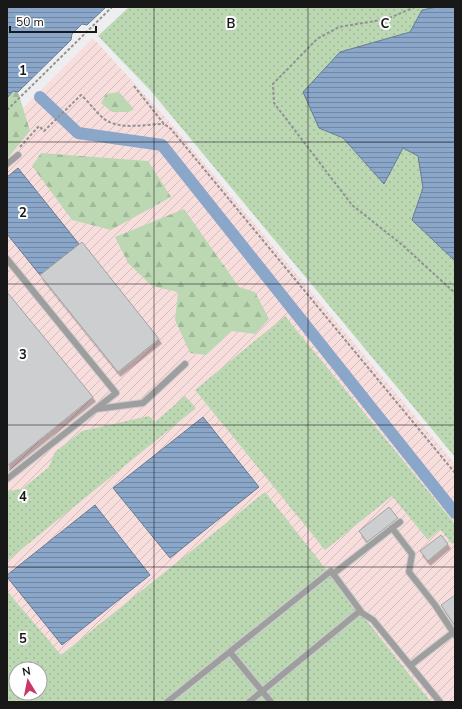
<svg xmlns="http://www.w3.org/2000/svg" width="462" height="709" font-family="'Nunito Sans',sans-serif">
<style>
.industrial{fill:url(#industrial-furrows);fill-rule:evenodd}
.grass{fill:url(#grass-dots);fill-rule:evenodd}
.forest{fill:url(#forest-firs)}
.water{fill:url(#water-rules);stroke:#687b94}
.lines{fill:none;stroke-linecap:round;stroke-linejoin:round}
.canal{stroke:#8aa6c9;stroke-width:12}
.building{fill:#cdced0;stroke:#a3a3a5;filter:url(#shadow)}
.lane-casing{stroke:#ccccce;stroke-width:8}
.path{stroke:#929294;stroke-width:2;stroke-dasharray:3 2;stroke-linecap:butt}
.lane{stroke:#9f9e9e;stroke-width:6}
.grid{fill:none;stroke:#181819;stroke-width:1;stroke-opacity:0.55}
.grid-label{font-size:13px;text-anchor:middle;font-weight:bold;fill:#181819;stroke:#fff;stroke-width:4;stroke-linejoin:round;paint-order:stroke}
</style>
<defs>
<pattern id="industrial-furrows" width="10" height="10" patternUnits="userSpaceOnUse"><rect width="10" height="10" fill="#f8dddd"/><path d="M-1 1l2-2M0 10L10 0M9 11l2-2" fill="none" stroke="#d4bdbd"/></pattern>
<pattern id="grass-dots" width="8" height="8" patternUnits="userSpaceOnUse"><rect width="8" height="8" fill="#bbd8b3"/><path d="M2 2h.1M6 6h.1" fill="none" stroke="#a0b999" stroke-width="1.8" stroke-linecap="round"/></pattern>
<pattern id="forest-firs" width="22" height="20" patternUnits="userSpaceOnUse"><rect width="22" height="20" fill="#bbd8b3"/><path d="M5 1l3.5 6h-7zM16 11l3.5 6h-7z" fill="#a0b999"/></pattern>
<pattern id="water-rules" width="6" height="5" patternUnits="userSpaceOnUse"><rect width="6" height="5" fill="#8aa6c9"/><path d="M0 2.5h6" fill="none" stroke="#7086a2"/></pattern>
<filter id="shadow"><feDropShadow dx="2.5" dy="4.5" stdDeviation="0" flood-color="#0004"/></filter>
</defs>
<rect width="100%" height="100%" fill="#eeeef0"/>
<path class="industrial" d="M93,38L173,126L455,464V702H7V124ZM16,669H40V693H16Z"/>
<g class="grass">
<path d="M129,7H437L422,10L410,32L340,52L319,128L343,138L384,184L403,148L418,156L423,188L412,220L455,261V457L150,90L98,36Z"/>
<path d="M285,316L455,524V542L452,544L440,529L428,540L392,496L325,550L195,390Z"/>
<path d="M185,396L196,408L7,561V491L22,489L49,467L55,452L82,431L149,416L155,422Z"/>
<path d="M265,492L431,702H7V591L61,655ZM16,669H40V693H16Z"/>
</g>
<g class="forest">
<path d="M13,91L18,92L30,131L7,159V98Z"/>
<path d="M119,92L134,109L129,112H112L101,103L106,94Z"/>
<path d="M41,153L148,161L171,197L111,230L72,220L32,166Z"/>
<path d="M184,209L239,287L255,292L269,319L255,334L232,331L206,355L190,353L175,320L178,292L152,286L128,263L115,237Z"/>
</g>
<g class="water">
<path d="M7,7H106L87,25L82,24L72,34L71,40L18,92L13,91L7,98Z"/>
<path d="M437,7H455V261L412,220L423,188L418,156L403,148L384,184L343,138L319,128L303,92L340,52L410,32L422,10Z"/>
<path d="M18,168L79,244L40,275L7,234V177Z"/>
<path d="M203,417L259,487L170,558L113,488Z"/>
<path d="M95,505L150,575L62,645L7,577V575Z"/>
</g>
<g class="lines">
<path class="canal" d="M40,97L78,133L162,145L455,513"/>
</g>
<g class="building">
<path d="M82,242L159,339L118,372L40,275Z"/>
<path d="M7,292L93,397L7,466Z"/>
<path d="M389,507L398,518L367,542L359,531Z"/>
<path d="M441,535L448,544L428,561L420,551Z"/>
<path d="M455,595V626L441,605Z"/>
</g>
<g class="lines">
<defs>
<g id="lane">
<path d="M7,164L18,155"/>
<path d="M7,259L116,393L7,479"/>
<path d="M96,409L143,403L185,364"/>
<path d="M392,528L412,554L409,572L435,605L455,635"/>
<path d="M333,574L400,522"/>
<path d="M230,652L271,702"/>
<path d="M411,665L455,631"/>
<path d="M167,702L331,571L362,613L373,620L440,702"/>
<path d="M249,702L360,611"/>
</g>
</defs>
<use href="#lane" class="lane-casing"/>
<g class="path">
<path d="M415,7L387,19L339,27L317,39L273,84L274,103L352,205L400,243L455,293"/>
<path d="M134,86L164,124L171,129L455,473"/>
<path d="M7,110L112,7"/>
<path d="M20,147L39,126L44,131L81,95C89,102 95,111 103,118C119,131 145,124 164,124"/>
</g>
<use href="#lane" class="lane"/>
</g>
<path class="grid" d="M154,7V702M308,7V702M7,142H455M7,284H455M7,425H455M7,567H455"/>
<g class="grid-label">
<text x="231" y="28">B</text>
<text x="385" y="28">C</text>
<text x="23" y="75">1</text>
<text x="23" y="217">2</text>
<text x="23" y="359">3</text>
<text x="23" y="501">4</text>
<text x="23" y="643">5</text>
</g>
<rect width="462" height="709" fill="none" stroke="#181819" stroke-width="16"/>
<g transform="translate(28 681) rotate(350)"><circle r="19" fill="#ffffff" stroke="#a3a3a3"/>
<path d="M0-3L7 15L0 10L-7 15Z" fill="#c73966"/>
<text y="-6" font-size="11" font-weight="bold" text-anchor="middle" fill="#181819">N</text>
</g>
<path d="M10 26v6h86v-6" fill="none" stroke="#181819" stroke-width="2"/>
<text x="16" y="26" font-size="12" fill="#181819" stroke="#ffffff" stroke-width="3" paint-order="stroke">50 m</text>
</svg>
